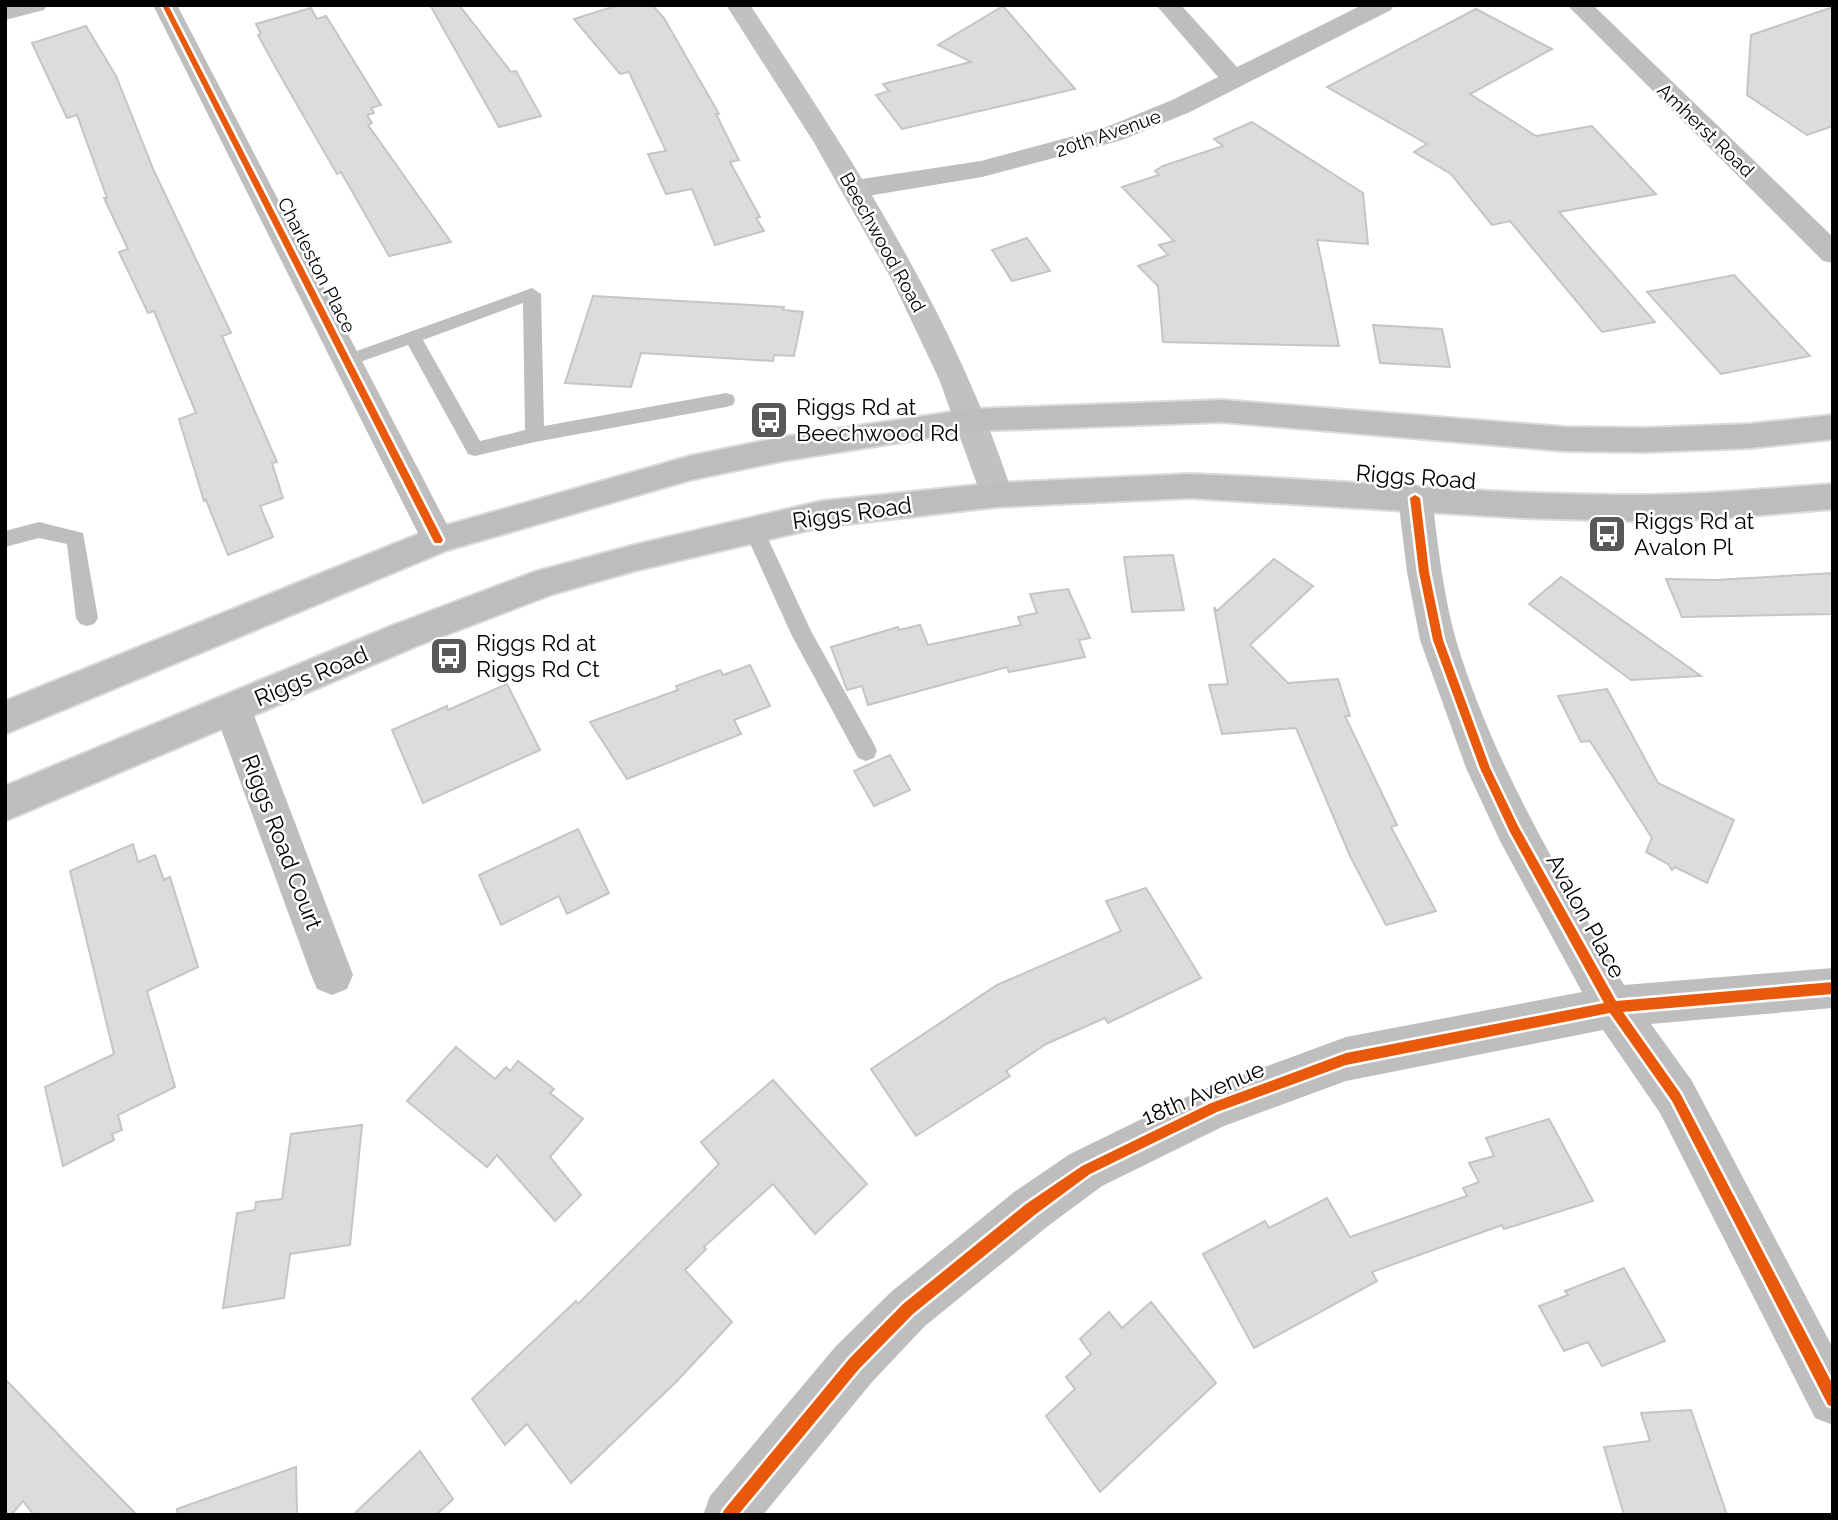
<svg xmlns="http://www.w3.org/2000/svg" width="1838" height="1520" font-family="Raleway,sans-serif">
<style>
.building{fill:#dcdcdc;stroke:#c5c5c5;stroke-width:2}
.lines{fill:none;stroke-linecap:round;stroke-linejoin:round}
.primary-casing{stroke:#dbdbdb;stroke-width:4}
.lane{fill:#bebebe;fill-rule:evenodd}
.street{fill:#bebebe;fill-rule:evenodd}
.secondary{fill:#c1c1c1;fill-rule:evenodd}
.primary{fill:#bdbdbd;fill-rule:evenodd}
.cycleway-casing{stroke:#fff;stroke-width:5}
.cycleway{fill:#e8590c;fill-rule:evenodd}
.labels{text-anchor:middle;stroke-width:5;stroke-linejoin:round;paint-order:stroke}
.far-street-label{font-size:19px;fill:#000;stroke:#fff}
.poi-label{font-size:23px;fill:#000;stroke:#fff;text-anchor:start}
.street-label{font-size:23px;fill:#000;stroke:#fff}
</style>
<rect width="100%" height="100%" fill="#fff"/>
<g class="building">
<path d="M430,5H459L511,72L516,71L541,116L499,127Z"/>
<path d="M619,5H652L664,18L719,114H716L739,160L730,162L760,217L756,218L764,231L715,245L692,189L666,194L648,154L666,151L629,72L620,74L574,19Z"/>
<path d="M1003,6L1075,89L902,129L876,95L889,91L883,84L971,62L938,45Z"/>
<path d="M1833,7V126L1807,135L1747,95L1751,35Z"/>
<path d="M311,8L317,19L326,16L381,105L371,108L374,113L367,115L372,123L368,125L451,242L389,256L341,172L337,174L280,75L258,35L261,34L256,24Z"/>
<path d="M1476,9L1552,49L1470,94L1536,136L1592,126L1656,194L1559,212L1655,322L1602,332L1510,221L1492,225L1451,174L1414,152L1427,144L1327,87Z"/>
<path d="M86,26L116,76L154,171L231,333L222,336L277,462L272,463L283,498L260,506L273,537L228,555L206,500L204,501L179,419L196,413L154,311L148,313L119,252L128,249L104,198H107L77,115L67,118L32,43Z"/>
<path d="M1252,122L1363,193L1368,244L1317,240L1339,346L1163,342L1158,286L1138,266L1168,255L1159,245L1174,241L1122,187L1159,175L1155,171L1163,166L1223,146L1214,139Z"/>
<path d="M1027,238L1050,271L1012,281L992,250Z"/>
<path d="M1734,275L1776,320L1810,356L1721,374L1647,292Z"/>
<path d="M593,296L784,307L783,310L803,312L794,356L774,355L773,361L641,353L631,387L565,383Z"/>
<path d="M1373,325L1442,329L1450,367L1380,363Z"/>
<path d="M1173,555L1184,610L1132,612L1124,557Z"/>
<path d="M1274,559L1313,586L1250,645L1288,683L1338,679L1350,716H1345L1397,825L1391,827L1436,911L1386,925L1350,856L1296,728L1222,734L1209,685L1228,684L1214,607L1217,611Z"/>
<path d="M1833,573V614L1682,617L1666,579L1716,580Z"/>
<path d="M1561,577L1701,676L1631,680L1529,604Z"/>
<path d="M1068,589L1090,638L1079,640L1085,657L1009,672L1007,667L868,705L862,686L847,690L831,647L898,627L899,630L920,625L928,645L1021,625L1018,617L1037,613L1030,594Z"/>
<path d="M750,665L770,706L734,720L741,734L627,779L590,722L678,690L676,686L720,670L723,675Z"/>
<path d="M507,684L540,750L423,803L392,730L447,706L448,710Z"/>
<path d="M1607,689L1658,783L1734,820L1707,883L1675,867L1672,870L1668,864L1646,852L1652,838L1590,741L1581,742L1558,696Z"/>
<path d="M890,755L910,790L874,806L854,771Z"/>
<path d="M578,829L609,893L567,914L559,896L501,925L479,875Z"/>
<path d="M133,844L138,862L155,855L164,880L170,877L198,967L147,991L175,1087L118,1115L122,1130L112,1134L114,1140L63,1166L45,1087L114,1054L70,871Z"/>
<path d="M1146,888L1201,978L1108,1023L1105,1018L1046,1044L1006,1071L1010,1076L916,1136L871,1069L997,985L1121,931L1106,901Z"/>
<path d="M456,1047L495,1079L506,1067L510,1071L518,1061L554,1089L550,1093L583,1119L550,1157L581,1195L555,1221L497,1155L487,1167L407,1101Z"/>
<path d="M773,1080L867,1184L815,1234L773,1184L704,1247L706,1249L685,1270L732,1322L677,1381L571,1483L527,1424L505,1445L472,1399L576,1301L578,1304L719,1164L701,1142Z"/>
<path d="M1549,1119L1593,1201L1504,1229L1502,1225L1372,1272L1377,1281L1254,1348L1203,1254L1265,1221L1269,1228L1327,1198L1350,1237L1467,1196L1463,1188L1479,1182L1469,1163L1494,1156L1486,1138Z"/>
<path d="M362,1125L350,1245L290,1254L284,1298L223,1308L237,1213L255,1210L256,1202L282,1199L291,1134Z"/>
<path d="M1624,1268L1665,1341L1602,1366L1588,1342L1564,1351L1539,1306L1568,1295L1565,1291Z"/>
<path d="M1151,1302L1216,1383L1100,1492L1046,1416L1075,1389L1066,1377L1091,1354L1080,1339L1109,1312L1122,1328Z"/>
<path d="M5,1379L77,1454L137,1515H34L23,1501L11,1515H5Z"/>
<path d="M1691,1410L1727,1515H1624L1604,1447L1650,1441L1641,1413Z"/>
<path d="M420,1451L453,1499L436,1515H353Z"/>
<path d="M296,1467L297,1515H178L177,1509Z"/>
</g>
<g class="lines">
<defs>
<g id="primary">
<path d="M1222,400L1564,427L1645,428L1750,424L1833,415V439L1750,448L1645,452L1564,451L1222,422L972,431L782,461L690,480L448,550L5,734V701L426,531L690,456L782,437L972,409Z"/>
<path d="M1190,474C1337,479 1484,495 1631,495C1698,495 1766,489 1833,484V509L1713,519L1631,521L1525,518L1190,498L996,507L822,527L634,571L553,594L417,646L5,821V786L391,626L534,572L634,545L822,501L996,483Z"/>
</g>
</defs>
<use href="#primary" class="primary-casing"/>
<g class="lane">
<path d="M532,288L541,294L544,426L726,393L733,395L735,400L733,405L726,407L535,442L475,456L468,454L408,345L346,367L340,365L337,361L340,357ZM523,303L525,430L480,441L423,340Z"/>
<path d="M39,522L83,533L98,618L94,624L87,626L80,624L76,618L67,544L39,538L5,547V531Z"/>
<path d="M754,522L761,525L764,530L811,631L874,744L877,751L874,758L866,761L858,758L791,634L744,530L747,525Z"/>
</g>
<g class="street">
<path d="M5,5H47L44,10L5,20Z"/>
<path d="M153,5H177L455,540L450,549L438,553L426,549Z"/>
<path d="M1156,5H1181L1237,67L1362,5H1394L1391,10L1190,112L1122,140L982,177L855,198L845,195L841,189L845,183L855,180L981,161L1104,128L1172,100L1218,77Z"/>
<path d="M1567,5H1593L1833,237V263L1823,261Z"/>
<path d="M1415,485L1427,489L1432,498C1438,545 1443,594 1456,640C1493,764 1561,874 1624,985L1833,968V1008L1651,1024L1692,1081L1833,1348V1425L1815,1418L1660,1113L1603,1030L1346,1081L1224,1126L1102,1186L1048,1226L925,1326L872,1382L763,1515H703L710,1496L836,1346L891,1292L1014,1192L1070,1154L1199,1091L1346,1037L1582,992L1500,841L1466,768L1420,640L1407,572L1398,498L1403,489Z"/>
<path d="M233,694L246,699L252,710L353,975L347,989L332,995L317,989L311,975L214,710L220,699Z"/>
</g>
<path class="secondary" d="M726,5H750C854,161 955,316 1013,495L1008,504L996,507L984,504L939,379L893,282L813,141Z"/>
<use href="#primary" class="primary"/>
<defs>
<g id="cycleway">
<path d="M162,5H168L443,540L441,543H435L433,540Z"/>
<path d="M1415,495L1420,498L1429,572L1443,640L1490,768L1518,826L1616,1001L1833,982V994L1623,1012L1680,1093L1833,1385V1407L1828,1405L1672,1101L1610,1013L1346,1065L1217,1112L1090,1174L1036,1214L913,1314L859,1369L738,1515H722L724,1510L849,1359L903,1304L1026,1204L1082,1166L1211,1103L1346,1053L1604,1003L1510,832L1480,768L1433,640L1419,572L1410,498Z"/>
</g>
</defs>
<use href="#cycleway" class="cycleway-casing"/>
<use href="#cycleway" class="cycleway"/>
</g>
<defs>
<symbol id="bus-square" viewBox="-11 -11 22 22"><rect x="-9" y="-9" width="18" height="18" rx="4" fill="#595959" stroke="#fff"/><path d="M-5-6H5V4H4V6H2V4H-2V6H-4V4H-5ZM-3.5-4V0h7V-4ZM-3.5 1.2v1.5H-2V1.2ZM2 1.2v1.5H3.5V1.2Z" fill="#fff"/></symbol>
</defs>
<g fill-rule="evenodd">
<use href="#bus-square" x="747" y="398" width="44" height="44"/>
<use href="#bus-square" x="1585" y="512" width="44" height="44"/>
<use href="#bus-square" x="427" y="634" width="44" height="44"/>
</g>
<g class="labels">
<g class="far-street-label">
<text transform="translate(1706 130) rotate(44)" y="7">Amherst Road</text>
<text transform="translate(1108 133) rotate(-19)" y="7">20th Avenue</text>
<text transform="translate(883 242) rotate(61)" y="7">Beechwood Road</text>
<text transform="translate(317 265) rotate(63)" y="7">Charleston Place</text>
</g>
<g class="poi-label">
<text x="796" y="415">Riggs Rd at<tspan x="796" dy="26">Beechwood Rd</tspan></text>
<text x="1634" y="529">Riggs Rd at<tspan x="1634" dy="26">Avalon Pl</tspan></text>
<text x="476" y="651">Riggs Rd at<tspan x="476" dy="26">Riggs Rd Ct</tspan></text>
</g>
<g class="street-label">
<text transform="translate(1416 477) rotate(4)" y="8">Riggs Road</text>
<text transform="translate(852 513) rotate(-8)" y="8">Riggs Road</text>
<text transform="translate(311 676) rotate(-23)" y="8">Riggs Road</text>
<text transform="translate(282 842) rotate(69)" y="8">Riggs Road Court</text>
<text transform="translate(1586 916) rotate(61)" y="8">Avalon Place</text>
<text transform="translate(1203 1093) rotate(-23)" y="8">18th Avenue</text>
</g>
</g>
<rect width="1838" height="1520" fill="none" stroke="#000000" stroke-width="14"/>
</svg>
